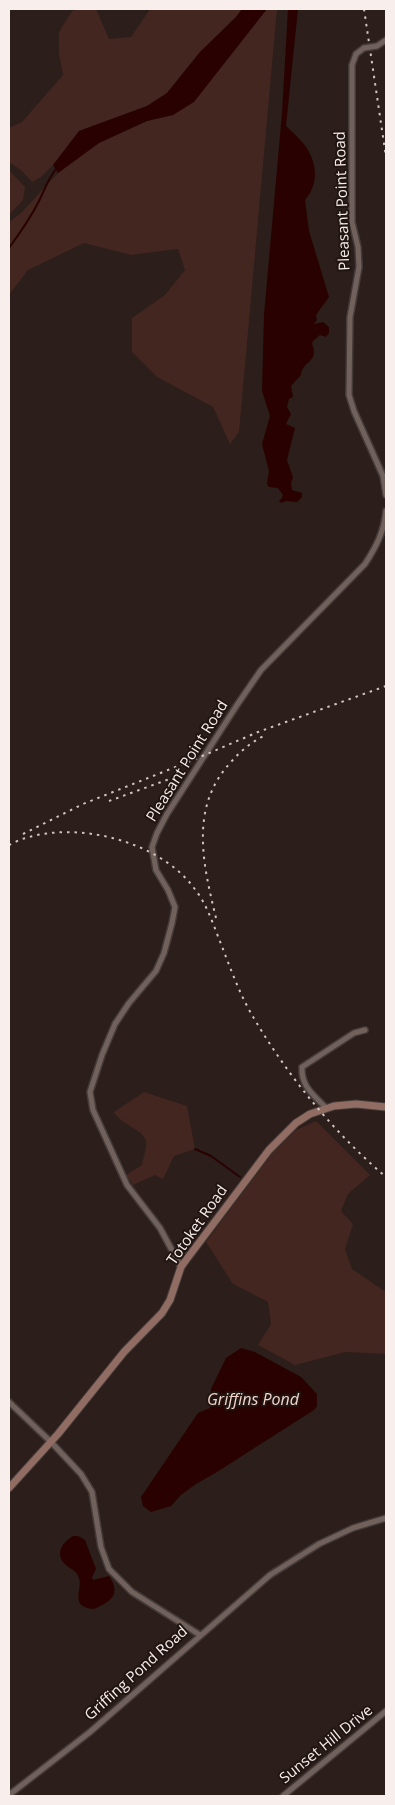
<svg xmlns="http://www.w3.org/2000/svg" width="395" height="1805" font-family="'Open Sans',sans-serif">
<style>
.green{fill:#43261f}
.water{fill:#290200}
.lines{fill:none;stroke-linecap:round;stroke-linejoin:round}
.stream{stroke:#290200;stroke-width:2}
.street-casing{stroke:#453b39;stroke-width:8}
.secondary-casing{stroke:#453b39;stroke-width:9}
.street{stroke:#70615d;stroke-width:5}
.secondary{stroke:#906c63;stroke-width:7}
.rail{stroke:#d0c5c3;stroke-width:2;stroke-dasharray:2.5 5;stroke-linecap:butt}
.street-bridge-casing{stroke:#453b39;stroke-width:8;stroke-linecap:butt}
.street-bridge{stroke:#70615d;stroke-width:5}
.labels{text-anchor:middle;stroke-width:4;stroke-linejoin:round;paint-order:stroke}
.street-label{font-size:15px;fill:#f8eeec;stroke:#211512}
.water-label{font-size:16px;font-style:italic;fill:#f5d4cb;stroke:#211512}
</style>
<rect width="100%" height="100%" fill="#2b1e1b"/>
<g class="green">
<path d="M79,9H96L109,39L131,37L150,9H242L236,17L200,52L167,93L147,106L79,131L53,165L41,177L32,182L22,171L9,162V128L22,122L63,75L59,54V32L72,11Z"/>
<path d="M267,9H277L239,432L230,444L213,407L157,377L132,352V318L165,295L185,270L178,249L131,255L84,243L28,270L9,295V222L21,213L58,173L99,143L147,121L173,115L193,102Z"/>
<path d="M9,170L25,187L23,200L9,215Z"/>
<path d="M144,1092L187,1106L195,1149L174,1156L163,1179L155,1175L133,1185L126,1175L142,1165C143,1158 147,1148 146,1141C143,1129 121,1125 114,1112Z"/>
<path d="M316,1121L370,1175L348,1194L341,1211L353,1224L345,1249L352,1269L386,1292V1354L346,1352L295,1365L258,1345L271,1324L268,1302L233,1284L206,1242L273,1152L296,1130Z"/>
</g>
<g class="water">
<path d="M242,9H267L194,102L173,115L147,121L99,143L58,173L53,165L79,131L147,106L167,93L200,52L236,17Z"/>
<path d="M288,9H298L286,126C292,132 298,137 303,143C317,160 320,183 305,200L309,231L329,297L316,315L317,320L314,324L323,322L329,327V333L326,337L320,335L313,341L312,344C320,362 302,361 301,375L291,386L293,397L289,399L287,407L291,414L286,424L295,428L287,460L293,477L291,483L292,490L302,493V497L297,502L286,501L281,503L279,501L282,498L283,495L278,488L269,487L267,484L269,471L262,444L270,416L262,391L264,315L282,113Z"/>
<path d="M241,1348L255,1352L301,1377L317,1394V1406L314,1410L217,1472L196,1484L181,1495L171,1506L151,1512L143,1506L141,1497L198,1413L210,1408L211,1389L226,1358Z"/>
<path d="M73,1536H78L85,1540L96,1569L92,1577L93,1580L109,1576C122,1595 110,1602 94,1609C67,1607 85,1588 78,1576C76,1570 70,1569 66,1565C54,1554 62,1543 73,1536Z"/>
</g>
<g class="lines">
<g class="stream">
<path d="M9,248C20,233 31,217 39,201C45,189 48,179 56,169"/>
<path d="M195,1149L211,1156L240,1177"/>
</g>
<defs>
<g id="street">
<path d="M377,46L386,40"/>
<path d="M364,48L356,54L352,65V222L358,247L359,267L350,317L349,395L354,411L383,476L386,495"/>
<path d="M326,1108C314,1095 301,1087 302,1067L354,1033L365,1030"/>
<path d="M181,1267L160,1228L127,1185L93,1110L90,1092L102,1055L115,1024L129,1003L156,971L164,953L172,923L175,907L168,890L156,870L152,847L157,833L167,814L237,705L261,670L365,564C376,547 384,532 386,511"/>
<path d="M9,1402L51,1442L81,1474L92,1492L101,1547L109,1569L132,1592L200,1635"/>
<path d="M9,1795L90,1732L270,1575L319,1544L353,1528L386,1518"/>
<path d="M283,1796L386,1711"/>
</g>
<path id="secondary" d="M9,1488L58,1434L124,1352L162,1313L170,1300L181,1267L186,1260L269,1150L296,1123L310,1114L334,1106L356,1104L386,1107"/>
</defs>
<use href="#street" class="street-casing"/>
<use href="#secondary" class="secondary-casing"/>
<use href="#street" class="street"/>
<use href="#secondary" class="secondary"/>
<g class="rail">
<path d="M364,9L386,157"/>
<path d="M109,801L186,773"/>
<path d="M23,834L83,804L193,760L258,732L386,686"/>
<path d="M9,845C14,843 20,839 26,838C80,821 160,842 194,888C206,903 212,921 219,939C229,964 238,991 252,1015C287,1075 333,1132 386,1177"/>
<path d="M216,918C203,864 189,807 231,762C241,751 251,742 264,736"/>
</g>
<defs>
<path id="street-bridge" d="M364,48L377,46"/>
</defs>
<use href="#street-bridge" class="street-bridge-casing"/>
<use href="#street-bridge" class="street-bridge"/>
</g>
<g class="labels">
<g class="street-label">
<text transform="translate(342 201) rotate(-92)" y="5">Pleasant Point Road</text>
<text transform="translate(187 761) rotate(-58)" y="5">Pleasant Point Road</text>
<text transform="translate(197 1225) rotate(-55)" y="5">Totoket Road</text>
<text transform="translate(136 1673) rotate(-42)" y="5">Griffing Pond Road</text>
<text transform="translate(326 1744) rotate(-39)" y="5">Sunset Hill Drive</text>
</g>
<g class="water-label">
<text x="253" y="1405">Griffins Pond</text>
</g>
</g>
<rect width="395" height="1805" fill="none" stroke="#f8eeec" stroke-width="20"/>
</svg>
